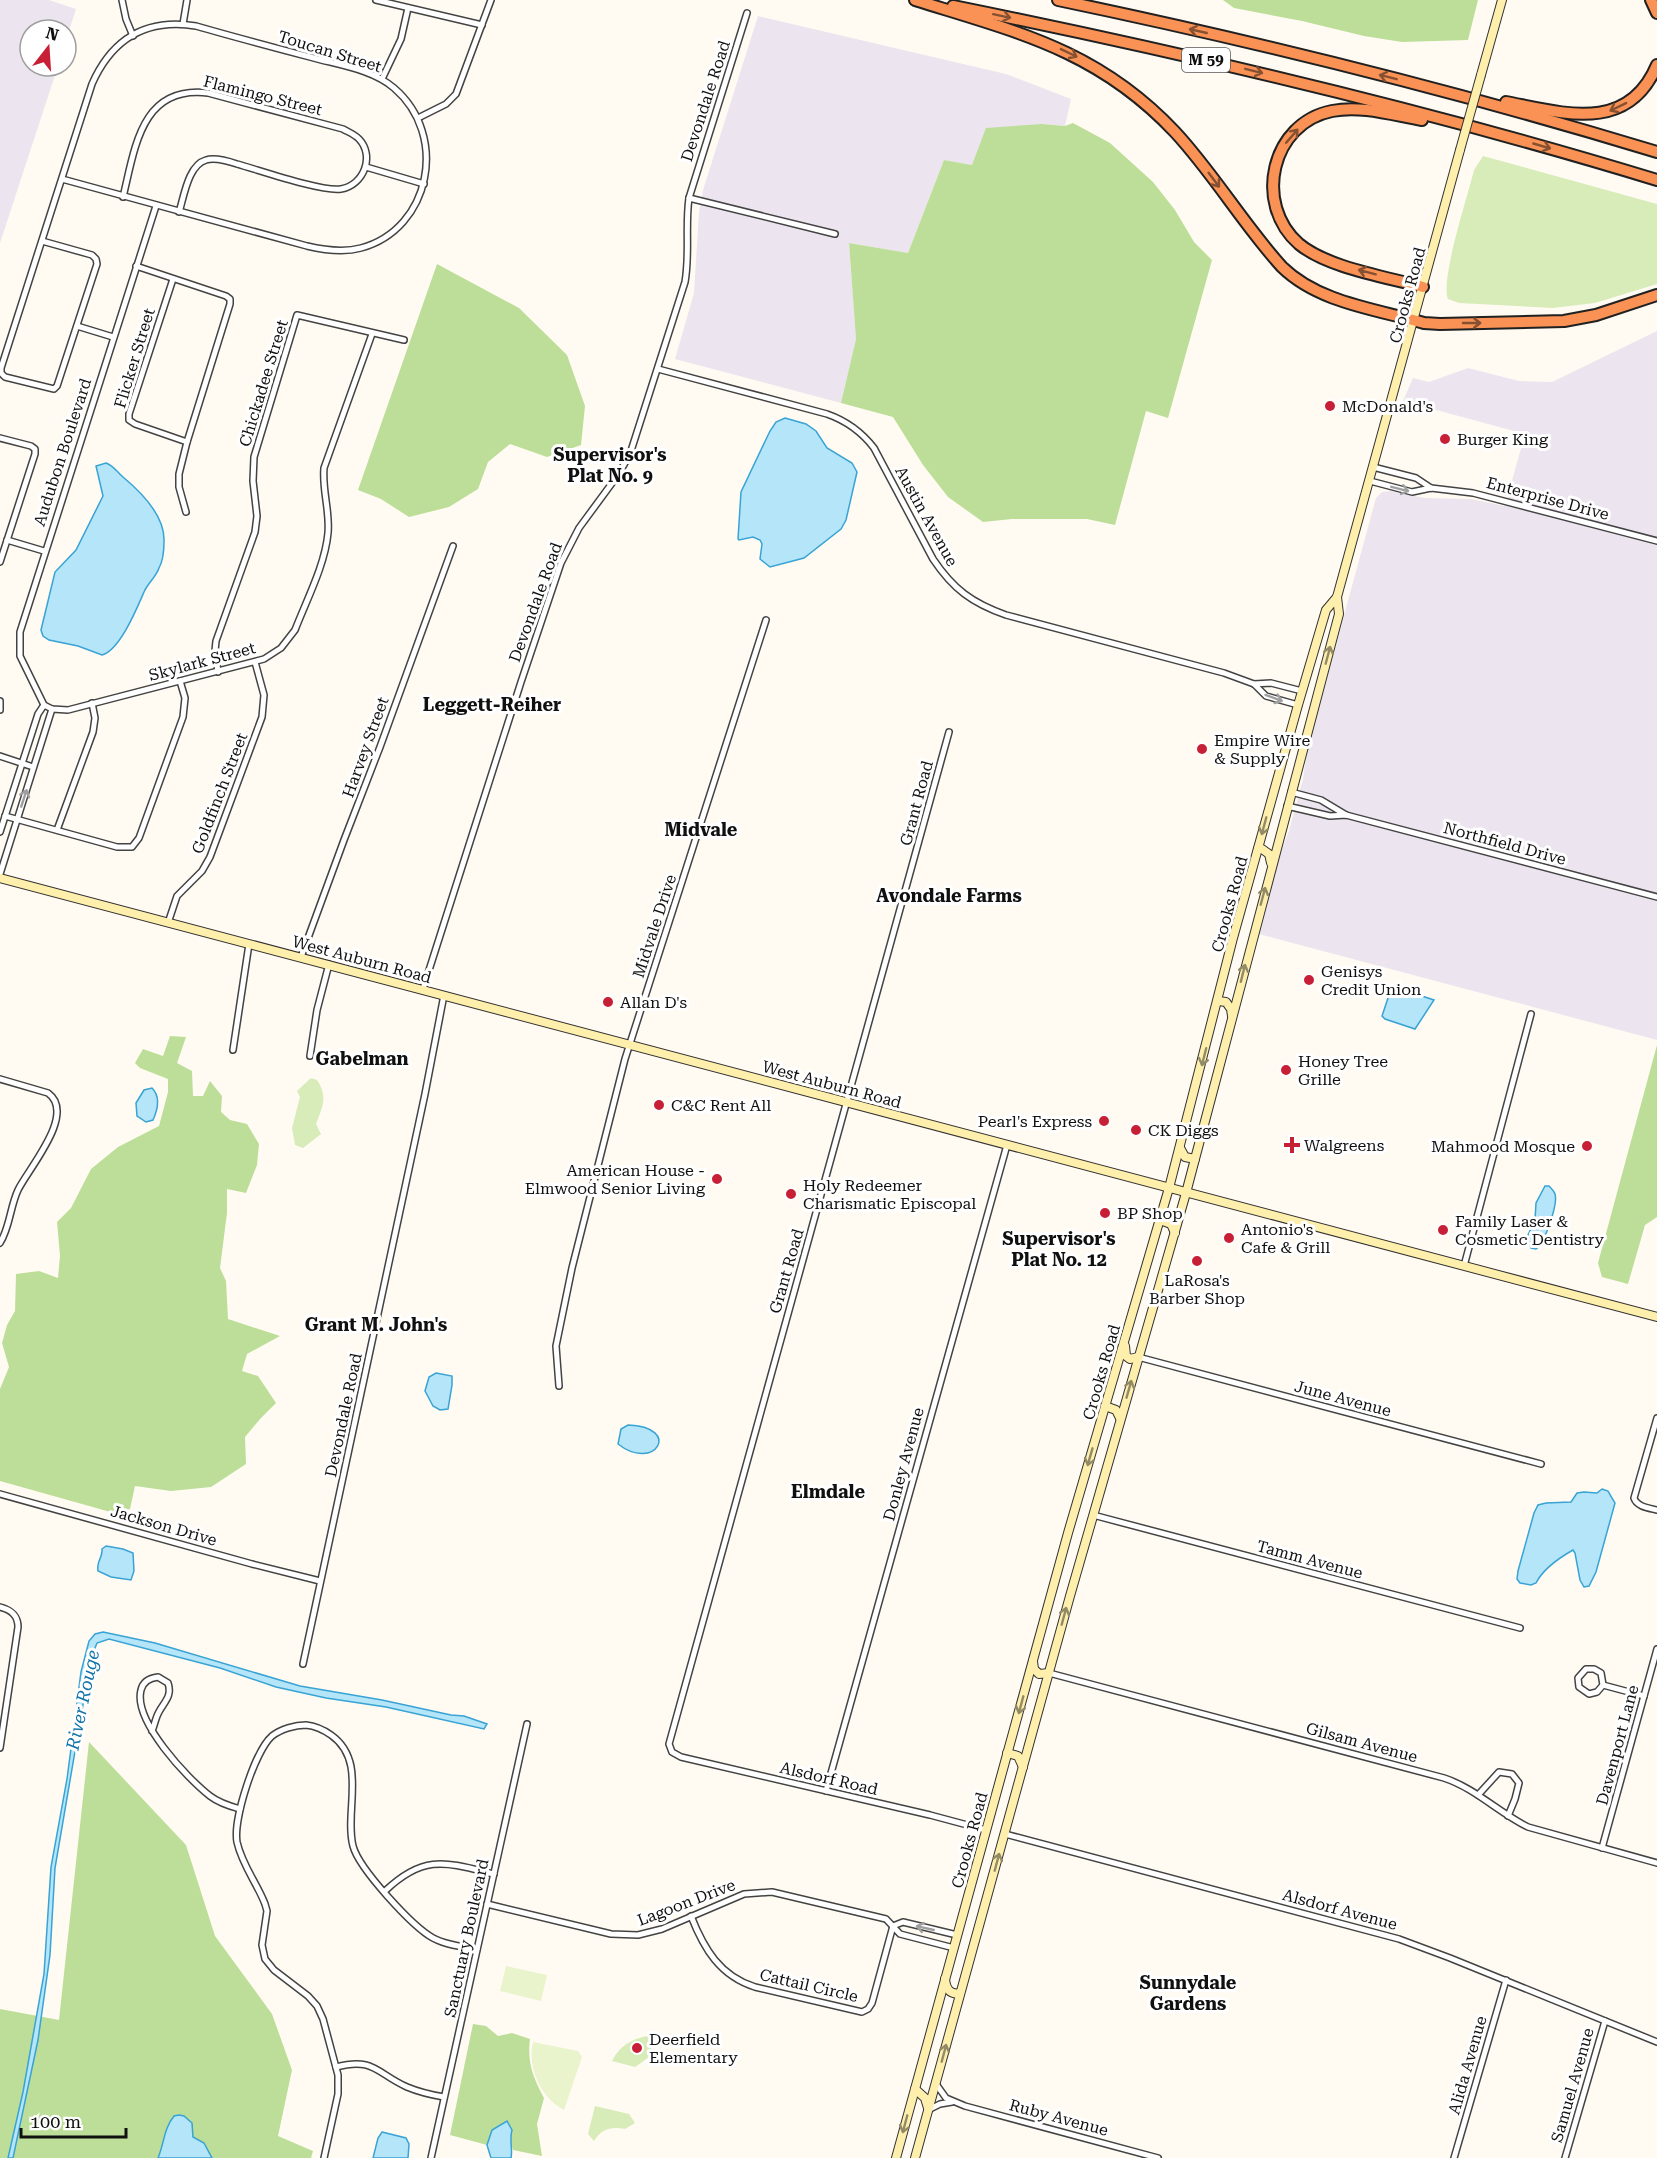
<svg xmlns="http://www.w3.org/2000/svg" width="1657" height="2158" font-family="'Roboto Serif',serif">
<style>
.industrial{fill:#ece4ee}
.green{fill:#d8ecb9}
.forest{fill:#bdde98}
.pitch{fill:#e9f3cc}
.water{fill:#b4e5f9;stroke:#38a3d4;stroke-width:1.5}
.lines{fill:none;stroke-linecap:round;stroke-linejoin:round}
.street-casing{stroke:#434343;stroke-width:8}
.secondary-casing{stroke:#323232;stroke-width:10}
.highway-casing{stroke:#212121;stroke-width:14}
.street{stroke:#fff;stroke-width:5}
.secondary{stroke:#ffefad;stroke-width:8}
.highway{stroke:#fa9255;stroke-width:10}
.secondary-bridge-casing{stroke:#323232;stroke-width:10;stroke-linecap:butt}
.secondary-bridge{stroke:#ffefad;stroke-width:8}
.oneway{stroke:#855132}
.oneway2{stroke:#9f9f9f}
.oneway3{stroke:#938b66}
.poi-dot{fill:#c72036;stroke:#fff;stroke-width:2}
.labels{text-anchor:middle;stroke-width:6;stroke-linejoin:round;paint-order:stroke}
.shield{fill:#fff;stroke:#585858;stroke-width:1.5}
.shield-label{font-size:15px;font-weight:bold;fill:#101010}
.street-label{font-size:16px;fill:#101010;stroke:#fff}
.poi-label{font-size:16px;fill:#101010;stroke:#fff;text-anchor:start}
.neighbourhood-label{font-size:18px;font-weight:bold;fill:#101010;stroke:#fff}
.water-label{font-size:18px;font-style:italic;fill:#1274a9;stroke:#fff}
</style>
<rect width="100%" height="100%" fill="#fffbf2"/>
<g class="industrial">
<path d="M0,0H49L76,9L66,40V30H30V66H58L0,243Z"/>
<path d="M758,16L1006,74L1071,99L1065,126L1042,124L972,165L944,160L908,253L849,243L856,339L841,403L675,359L694,293L699,212L703,190Z"/>
<path d="M1657,331V1040L1259,934L1278,860L1289,831L1303,779L1307,751L1376,498L1382,492L1391,491L1424,498L1471,499L1505,506L1525,434L1403,401L1413,378L1429,382L1468,368L1519,381L1552,382Z"/>
</g>
<g class="green">
<path d="M1483,156L1657,204V284L1595,303L1553,308L1459,303L1448,299C1440,280 1468,195 1474,170Z"/>
<path d="M311,1078L317,1080C328,1097 323,1106 316,1124L321,1134L303,1148L295,1145L292,1128L300,1097L297,1091Z"/>
<path d="M654,2035L649,2057L635,2067L612,2061C620,2044 636,2037 654,2035Z"/>
<path d="M595,2106L629,2114L635,2123L625,2129C611,2126 601,2129 594,2141L588,2134Z"/>
</g>
<g class="forest">
<path d="M1223,0H1478L1468,40L1402,42L1364,36L1302,21L1234,8Z"/>
<path d="M1073,123L1110,143L1153,182L1175,210L1194,242L1212,260L1168,418L1146,411L1115,525L1087,519H1012L983,522L948,497L923,465L893,417L841,403L856,339L849,243L908,253L944,160L972,165L986,128L1042,124L1065,126Z"/>
<path d="M437,264L519,308L567,355L585,406L581,445L547,457L510,444L488,462L478,489L449,507L409,517L381,499L358,490Z"/>
<path d="M170,1036L186,1037L177,1063L192,1071L193,1096H203L210,1081L222,1096L221,1112L230,1120L247,1124L259,1144L257,1165L246,1193L227,1189V1213L220,1268L226,1281L228,1319L280,1336L247,1354L242,1371L258,1376L276,1403L260,1419L245,1437L246,1464L211,1487L171,1491L135,1486L130,1509L114,1513L0,1481V1389L9,1367L2,1343L7,1325L15,1311L16,1274L39,1271L58,1278L60,1256L57,1222L71,1208L91,1169L118,1147L159,1126L168,1092V1079L140,1068L135,1063L143,1049L163,1056Z"/>
<path d="M1657,1045V1217L1645,1225L1628,1284L1602,1277L1598,1263Z"/>
<path d="M89,1742L186,1845L215,1936L272,2014L292,2070L278,2136L313,2151L311,2158H0V2009L59,2020Z"/>
<path d="M473,2024L486,2026L498,2036L512,2033L530,2039C527,2063 533,2077 544,2098L537,2124L542,2156L513,2150L510,2138L512,2129L492,2130L487,2145L450,2135Z"/>
</g>
<g class="pitch">
<path d="M506,1966L547,1975L541,2001L500,1991Z"/>
<path d="M533,2042L578,2051L582,2057L564,2110C541,2098 527,2068 533,2042Z"/>
</g>
<g class="water">
<path d="M785,418L806,424L816,431L827,448L852,463L857,472L846,520L841,529L804,558L770,567L760,559L762,544L760,540L753,537L739,540L738,539L741,492L770,431L776,422Z"/>
<path d="M106,463C114,466 117,472 123,477C141,492 165,516 164,541C164,550 163,561 159,568C156,577 148,583 144,592C137,608 120,650 102,655L78,646L49,640L43,636L41,630L55,572L76,550L103,496L96,466Z"/>
<path d="M1394,987L1434,1000L1415,1029L1385,1019L1382,1016L1391,989Z"/>
<path d="M152,1088C161,1097 158,1109 153,1120L146,1122L137,1116L136,1103L144,1090Z"/>
<path d="M1545,1186H1549C1551,1188 1554,1191 1555,1194C1558,1204 1545,1243 1536,1249L1531,1248L1527,1237L1535,1220L1536,1203Z"/>
<path d="M436,1373L452,1376V1385L448,1409L440,1410L433,1406L425,1391L429,1377Z"/>
<path d="M628,1425C683,1427 655,1473 618,1444L621,1429Z"/>
<path d="M1602,1489L1608,1491L1615,1503L1596,1572L1589,1586L1584,1587L1580,1580L1575,1553L1573,1550C1559,1558 1543,1569 1536,1583L1531,1585L1520,1583L1517,1579L1518,1571L1534,1513L1538,1505L1546,1503L1571,1502L1577,1493L1584,1492L1597,1493Z"/>
<path d="M106,1546L123,1549L133,1553L134,1571L131,1580L111,1577L98,1571C96,1562 103,1557 102,1549Z"/>
<path d="M103,1632L155,1643L300,1686L382,1700L451,1715L464,1716L487,1724L484,1729L386,1707L326,1698L276,1687L220,1668L109,1639L97,1643L91,1658L55,1868L50,1955L38,2040L13,2158H8L23,2092L44,1974L51,1867L67,1779L81,1672L89,1641L95,1634Z"/>
<path d="M179,2115L184,2116L192,2123L193,2137L204,2143L212,2158H158C164,2144 164,2128 174,2116Z"/>
<path d="M507,2121L512,2130C509,2140 513,2148 511,2158H491L487,2145L492,2130Z"/>
<path d="M382,2132L406,2138L409,2144L408,2158H373L378,2138Z"/>
</g>
<g class="lines">
<defs>
<g id="street">
<path d="M122,0L126,19L133,36"/>
<path d="M376,0L482,25"/>
<path d="M183,24L187,0"/>
<path d="M382,79L401,39L408,8"/>
<path d="M418,118L446,104L456,94L491,0"/>
<path d="M366,167L424,184"/>
<path d="M123,197C135,148 141,85 208,93L343,129C348,132 354,134 359,139C375,156 364,185 341,189C322,192 259,170 237,164C228,161 215,157 206,160C188,165 184,197 179,212"/>
<path d="M689,198L835,234"/>
<path d="M156,206L20,632V656L44,705L52,709L68,710L264,659L281,648L295,630C307,599 325,565 328,533C330,511 322,490 324,468L372,334"/>
<path d="M42,241L92,255L96,259L97,264L57,386L54,389L5,377L1,373V368L92,84C112,39 146,18 196,26C234,37 272,47 310,57C338,65 372,69 394,88C449,135 431,229 361,248C343,253 324,250 307,246L62,179"/>
<path d="M136,266L226,296L230,299V304L187,442L179,474V487L186,512"/>
<path d="M173,279L129,414V420L135,424L187,442"/>
<path d="M77,326L113,337"/>
<path d="M658,369L827,414C847,421 861,431 874,448L933,559C953,589 972,603 1006,615L1224,673L1254,684L1266,696L1298,705"/>
<path d="M0,438L31,446L35,449V454L0,562"/>
<path d="M1373,467L1416,478L1431,488"/>
<path d="M1370,481L1412,492L1431,488L1473,493L1657,541"/>
<path d="M7,540L44,551"/>
<path d="M218,672L215,651L216,641L255,532L257,516L253,481L254,457L297,315L404,340"/>
<path d="M1254,684L1271,683L1302,691"/>
<path d="M0,701V710"/>
<path d="M949,732L669,1744L672,1752L681,1757L930,1815L986,1830"/>
<path d="M0,756L33,767"/>
<path d="M1291,792L1321,800L1346,815"/>
<path d="M1287,806L1330,816L1346,815L1657,897"/>
<path d="M5,816L117,847H132L139,838L183,717L185,698L180,681"/>
<path d="M57,830L93,732L95,718L92,703"/>
<path d="M0,832L38,714L44,705"/>
<path d="M0,874L52,709"/>
<path d="M168,923L177,896L202,871L210,857L262,717L264,695L255,662"/>
<path d="M301,957L344,840L380,747L453,546"/>
<path d="M423,989L521,682L561,563L579,528L618,475L630,454L685,282C690,254 685,226 689,198L747,13"/>
<path d="M233,1050L249,944"/>
<path d="M310,1056L317,1010L329,964"/>
<path d="M0,1079L48,1093C77,1114 28,1169 18,1190C10,1207 10,1227 0,1243"/>
<path d="M1464,1266L1531,1014"/>
<path d="M1138,1357L1541,1464"/>
<path d="M559,1386L556,1346L572,1268L625,1059L766,620"/>
<path d="M1657,1418L1634,1498C1637,1507 1649,1508 1657,1510"/>
<path d="M0,1494L252,1564L320,1581"/>
<path d="M1093,1515L1520,1628"/>
<path d="M0,1607C11,1610 18,1615 18,1627L0,1748"/>
<path d="M303,1664L425,1094L444,995"/>
<path d="M1049,1673L1444,1778C1475,1788 1499,1813 1528,1827L1657,1863"/>
<path d="M1603,1685L1597,1692L1589,1694L1579,1687L1578,1678L1586,1669H1594L1601,1673L1603,1685L1644,1696"/>
<path d="M152,1731C154,1726 155,1721 157,1716C162,1703 173,1698 168,1683L158,1677C150,1678 143,1681 141,1690C133,1721 187,1778 210,1796C219,1803 229,1806 240,1809"/>
<path d="M826,1791L1007,1145"/>
<path d="M1478,1795L1499,1772L1512,1774L1519,1783L1515,1799L1508,1816"/>
<path d="M1005,1834L1399,1939L1450,1958L1657,2042"/>
<path d="M1602,1848L1657,1649"/>
<path d="M385,1891C424,1854 445,1862 494,1874"/>
<path d="M487,1904L611,1934L638,1935L662,1929L744,1894L772,1892L886,1919L900,1934L954,1948"/>
<path d="M691,1916C704,1949 720,1976 755,1987L862,2012L868,2009L872,2003L893,1926"/>
<path d="M893,1926L903,1922L957,1935"/>
<path d="M336,2067C374,2057 376,2073 407,2087C419,2092 432,2095 444,2097"/>
<path d="M936,2084L946,2098L965,2106L1158,2158"/>
<path d="M928,2110L940,2104L952,2102"/>
<path d="M324,2158L338,2094V2075L323,2019L317,2006L308,1996L274,1970L265,1959L262,1945L267,1911L265,1904C257,1883 242,1865 237,1842C233,1819 255,1751 272,1736C281,1729 295,1725 306,1725C315,1726 324,1730 331,1735C368,1761 344,1811 353,1846C359,1869 413,1927 433,1938C446,1945 463,1947 477,1949"/>
<path d="M431,2158L527,1724"/>
<path d="M1454,2158L1506,1980"/>
<path d="M1565,2158L1605,2021"/>
</g>
<g id="secondary">
<path d="M1481,75L1502,0"/>
<path d="M1258,849H1262L1269,854L1271,863"/>
<path d="M0,878L1657,1317"/>
<path d="M1218,1001L1226,1002L1231,1009L1232,1016"/>
<path d="M1180,1148L1185,1157L1195,1159"/>
<path d="M1160,1220L1171,1224L1175,1233"/>
<path d="M1125,1346L1126,1356L1130,1359L1138,1357"/>
<path d="M1105,1406L1116,1410L1120,1418"/>
<path d="M1033,1661L1034,1669L1039,1674L1049,1673"/>
<path d="M1007,1753L1018,1756L1023,1767"/>
<path d="M945,1979C946,1989 950,1995 960,1993"/>
<path d="M915,2089L925,2098L928,2108"/>
<path d="M896,2158L1068,1533L1169,1188L1233,938L1298,705L1326,610L1337,597L1460,150"/>
<path d="M915,2158L1070,1596L1186,1193L1339,614L1337,597"/>
</g>
<g id="highway">
<path d="M915,0C1017,32 1098,50 1175,132C1214,174 1243,224 1282,267C1319,303 1376,309 1424,323L1440,324L1564,321L1596,315L1657,295"/>
<path d="M1058,0C1259,42 1460,92 1657,152"/>
<path d="M1651,0L1657,13"/>
<path d="M953,6C1190,54 1425,109 1657,180"/>
<path d="M1506,102C1563,113 1628,134 1657,65"/>
<path d="M1422,120C1393,115 1361,105 1332,111C1271,123 1253,204 1299,244C1328,268 1387,277 1423,287"/>
</g>
</defs>
<use href="#street" class="street-casing"/>
<use href="#secondary" class="secondary-casing"/>
<use href="#highway" class="highway-casing"/>
<use href="#street" class="street"/>
<use href="#secondary" class="secondary"/>
<use href="#highway" class="highway"/>
<defs>
<path id="secondary-bridge" d="M1460,150L1481,75"/>
</defs>
<use href="#secondary-bridge" class="secondary-bridge-casing"/>
<use href="#secondary-bridge" class="secondary-bridge"/>
</g>
<defs><path id="oneway-shaft" d="M-6 0H5M1.5-3L5.5 0L1.5 3" fill="none" stroke-width="1.6" stroke-linecap="round" stroke-linejoin="round" transform="scale(1.5)"/></defs>
<g class="oneway">
<use href="#oneway-shaft" transform="translate(1002 16) rotate(12)"/>
<use href="#oneway-shaft" transform="translate(1198 31) rotate(-167)"/>
<use href="#oneway-shaft" transform="translate(1069 53) rotate(26)"/>
<use href="#oneway-shaft" transform="translate(1254 71) rotate(14)"/>
<use href="#oneway-shaft" transform="translate(1388 77) rotate(-166)"/>
<use href="#oneway-shaft" transform="translate(1618 107) rotate(154)"/>
<use href="#oneway-shaft" transform="translate(1292 136) rotate(-49)"/>
<use href="#oneway-shaft" transform="translate(1542 146) rotate(16)"/>
<use href="#oneway-shaft" transform="translate(1214 180) rotate(53)"/>
<use href="#oneway-shaft" transform="translate(1367 272) rotate(-165)"/>
<use href="#oneway-shaft" transform="translate(1472 323)"/>
</g>
<g class="oneway2">
<use href="#oneway-shaft" transform="translate(1400 489) rotate(14)"/>
<use href="#oneway-shaft" transform="translate(1274 698) rotate(20)"/>
<use href="#oneway-shaft" transform="translate(24 798) rotate(-72)"/>
<use href="#oneway-shaft" transform="translate(925 1928) rotate(-167)"/>
</g>
<g class="oneway3">
<use href="#oneway-shaft" transform="translate(1328 655) rotate(-75)"/>
<use href="#oneway-shaft" transform="translate(1264 826) rotate(105)"/>
<use href="#oneway-shaft" transform="translate(1263 896) rotate(-75)"/>
<use href="#oneway-shaft" transform="translate(1243 973) rotate(-76)"/>
<use href="#oneway-shaft" transform="translate(1204 1057) rotate(104)"/>
<use href="#oneway-shaft" transform="translate(1129 1389) rotate(-74)"/>
<use href="#oneway-shaft" transform="translate(1090 1457) rotate(106)"/>
<use href="#oneway-shaft" transform="translate(1064 1616) rotate(-75)"/>
<use href="#oneway-shaft" transform="translate(1021 1705) rotate(105)"/>
<use href="#oneway-shaft" transform="translate(997 1862) rotate(-75)"/>
<use href="#oneway-shaft" transform="translate(944 2053) rotate(-75)"/>
<use href="#oneway-shaft" transform="translate(905 2124) rotate(105)"/>
</g>
<g class="poi-dot">
<circle cx="1330" cy="406" r="6"/>
<circle cx="1445" cy="439" r="6"/>
<circle cx="1202" cy="749" r="6"/>
<circle cx="1309" cy="980" r="6"/>
<circle cx="608" cy="1002" r="6"/>
<circle cx="1286" cy="1070" r="6"/>
<circle cx="659" cy="1105" r="6"/>
<circle cx="1104" cy="1121" r="6"/>
<circle cx="1136" cy="1130" r="6"/>
<path d="M1289 1136h6v6h6v6h-6v6h-6v-6h-6v-6h6z"/>
<circle cx="1587" cy="1146" r="6"/>
<circle cx="717" cy="1179" r="6"/>
<circle cx="791" cy="1194" r="6"/>
<circle cx="1105" cy="1213" r="6"/>
<circle cx="1443" cy="1230" r="6"/>
<circle cx="1229" cy="1238" r="6"/>
<circle cx="1197" cy="1261" r="6"/>
<circle cx="637" cy="2048" r="6"/>
</g>
<g class="labels">
<rect class="shield" x="1182" y="48" width="48" height="24" rx="4.5"/>
<g class="shield-label">
<text x="1206" y="65">M 59</text>
</g>
<g class="street-label">
<text transform="translate(330 51) rotate(17)" y="6">Toucan Street</text>
<text transform="translate(263 95) rotate(14)" y="6">Flamingo Street</text>
<text transform="translate(705 101) rotate(-72)" y="6">Devondale Road</text>
<text transform="translate(1407 295) rotate(-75)" y="6">Crooks Road</text>
<text transform="translate(134 358) rotate(-73)" y="6">Flicker Street</text>
<text transform="translate(263 383) rotate(-73)" y="6">Chickadee Street</text>
<text transform="translate(62 452) rotate(-72)" y="6">Audubon Boulevard</text>
<text transform="translate(1548 498) rotate(15)" y="6">Enterprise Drive</text>
<text transform="translate(927 516) rotate(61)" y="6">Austin Avenue</text>
<text transform="translate(535 602) rotate(-70)" y="6">Devondale Road</text>
<text transform="translate(202 661) rotate(-15)" y="6">Skylark Street</text>
<text transform="translate(365 747) rotate(-70)" y="6">Harvey Street</text>
<text transform="translate(219 793) rotate(-69)" y="6">Goldfinch Street</text>
<text transform="translate(916 803) rotate(-75)" y="6">Grant Road</text>
<text transform="translate(1505 843) rotate(15)" y="6">Northfield Drive</text>
<text transform="translate(1229 904) rotate(-75)" y="6">Crooks Road</text>
<text transform="translate(654 926) rotate(-72)" y="6">Midvale Drive</text>
<text transform="translate(362 959) rotate(15)" y="6">West Auburn Road</text>
<text transform="translate(832 1084) rotate(15)" y="6">West Auburn Road</text>
<text transform="translate(786 1271) rotate(-74)" y="6">Grant Road</text>
<text transform="translate(1101 1372) rotate(-74)" y="6">Crooks Road</text>
<text transform="translate(1343 1398) rotate(15)" y="6">June Avenue</text>
<text transform="translate(343 1415) rotate(-78)" y="6">Devondale Road</text>
<text transform="translate(903 1464) rotate(-75)" y="6">Donley Avenue</text>
<text transform="translate(164 1525) rotate(16)" y="6">Jackson Drive</text>
<text transform="translate(1310 1559) rotate(15)" y="6">Tamm Avenue</text>
<text transform="translate(1362 1742) rotate(15)" y="6">Gilsam Avenue</text>
<text transform="translate(1617 1745) rotate(-75)" y="6">Davenport Lane</text>
<text transform="translate(829 1778) rotate(13)" y="6">Alsdorf Road</text>
<text transform="translate(969 1840) rotate(-75)" y="6">Crooks Road</text>
<text transform="translate(686 1902) rotate(-21)" y="6">Lagoon Drive</text>
<text transform="translate(1340 1909) rotate(15)" y="6">Alsdorf Avenue</text>
<text transform="translate(466 1938) rotate(-78)" y="6">Sanctuary Boulevard</text>
<text transform="translate(809 1985) rotate(13)" y="6">Cattail Circle</text>
<text transform="translate(1467 2065) rotate(-74)" y="6">Alida Avenue</text>
<text transform="translate(1572 2085) rotate(-74)" y="6">Samuel Avenue</text>
<text transform="translate(1059 2117) rotate(15)" y="6">Ruby Avenue</text>
</g>
<g class="poi-label">
<text x="1342" y="412">McDonald's</text>
<text x="1457" y="445">Burger King</text>
<text x="1214" y="746">Empire Wire<tspan x="1214" dy="18">&amp; Supply</tspan></text>
<text x="1321" y="977">Genisys<tspan x="1321" dy="18">Credit Union</tspan></text>
<text x="620" y="1008">Allan D's</text>
<text x="1298" y="1067">Honey Tree<tspan x="1298" dy="18">Grille</tspan></text>
<text x="671" y="1111">C&amp;C Rent All</text>
<text x="1092" y="1127" text-anchor="end">Pearl's Express</text>
<text x="1148" y="1136">CK Diggs</text>
<text x="1304" y="1151">Walgreens</text>
<text x="1575" y="1152" text-anchor="end">Mahmood Mosque</text>
<text x="705" y="1176" text-anchor="end">American House -<tspan x="705" dy="18">Elmwood Senior Living</tspan></text>
<text x="803" y="1191">Holy Redeemer<tspan x="803" dy="18">Charismatic Episcopal</tspan></text>
<text x="1117" y="1219">BP Shop</text>
<text x="1455" y="1227">Family Laser &amp;<tspan x="1455" dy="18">Cosmetic Dentistry</tspan></text>
<text x="1241" y="1235">Antonio's<tspan x="1241" dy="18">Cafe &amp; Grill</tspan></text>
<text x="1197" y="1286" text-anchor="middle">LaRosa's<tspan x="1197" dy="18">Barber Shop</tspan></text>
<text x="649" y="2045">Deerfield<tspan x="649" dy="18">Elementary</tspan></text>
</g>
<g class="neighbourhood-label">
<text x="610" y="461">Supervisor's<tspan x="610" dy="21">Plat No. 9</tspan></text>
<text x="492" y="711">Leggett-Reiher</text>
<text x="701" y="836">Midvale</text>
<text x="949" y="902">Avondale Farms</text>
<text x="362" y="1065">Gabelman</text>
<text x="1059" y="1245">Supervisor's<tspan x="1059" dy="21">Plat No. 12</tspan></text>
<text x="376" y="1331">Grant M. John's</text>
<text x="828" y="1498">Elmdale</text>
<text x="1188" y="1989">Sunnydale<tspan x="1188" dy="21">Gardens</tspan></text>
</g>
<g class="water-label">
<text transform="translate(83 1700) rotate(-78)" y="6">River Rouge</text>
</g>
</g>
<g transform="translate(48 48) rotate(17)"><circle r="28" fill="#ffffff" stroke="#9f9f9f" stroke-width="1.5"/>
<path d="M0-4.5L10 22L0 15L-10 22Z" fill="#c72036"/>
<text y="-9" font-size="16" font-weight="bold" text-anchor="middle" fill="#101010">N</text>
</g>
<path d="M21 2128v9h105v-9" fill="none" stroke="#101010" stroke-width="3"/>
<text x="30" y="2128" font-size="18" fill="#101010" stroke="#ffffff" stroke-width="4.5" paint-order="stroke">100 m</text>
</svg>
